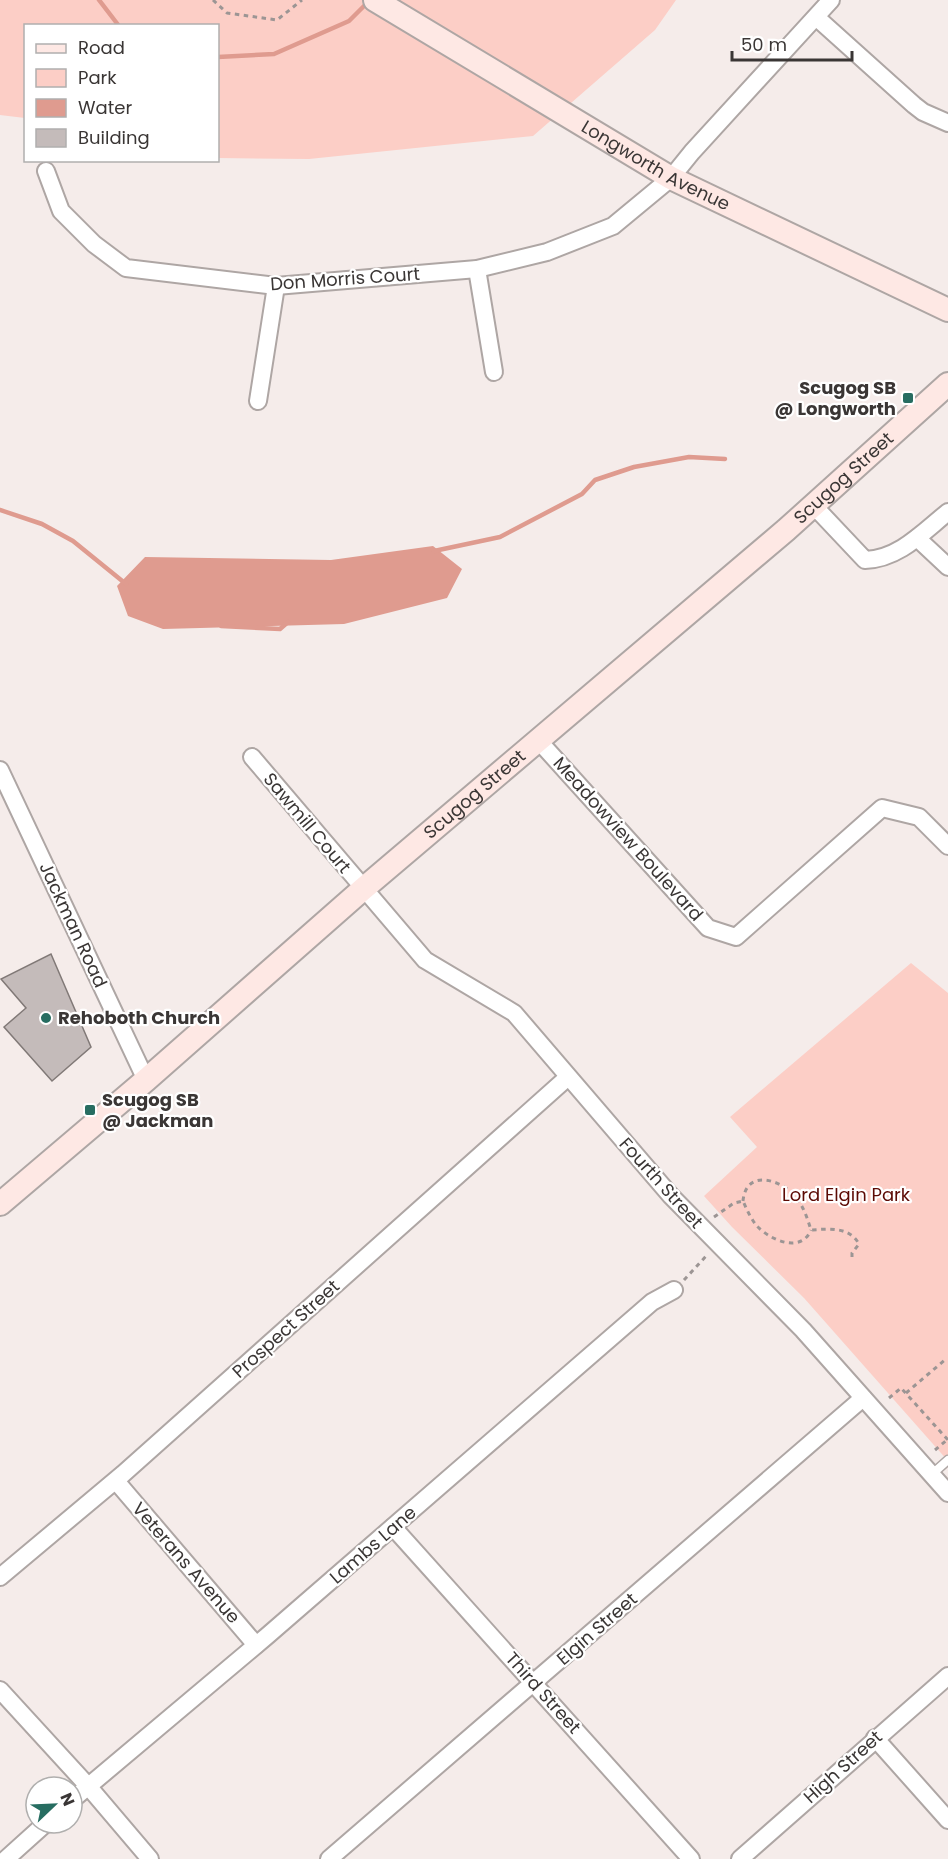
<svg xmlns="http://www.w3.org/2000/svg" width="948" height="1859" font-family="Poppins,sans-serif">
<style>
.green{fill:#fccec6}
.water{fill:#df9b8f}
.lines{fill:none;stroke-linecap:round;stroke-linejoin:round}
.stream{stroke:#df9b8f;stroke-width:4.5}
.building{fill:#c4bbba;stroke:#817977;stroke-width:1.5}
.lane-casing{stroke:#aea6a4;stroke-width:11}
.street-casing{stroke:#aea6a4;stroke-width:20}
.secondary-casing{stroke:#aea6a4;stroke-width:26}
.path{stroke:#9c9594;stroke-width:3;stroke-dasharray:4.5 4.5;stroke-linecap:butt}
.lane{stroke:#fff;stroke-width:8}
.street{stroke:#fff;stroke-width:16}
.secondary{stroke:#fee8e4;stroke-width:22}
.poi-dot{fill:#276d61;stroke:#fff;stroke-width:2}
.labels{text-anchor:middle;stroke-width:4.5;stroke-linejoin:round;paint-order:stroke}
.street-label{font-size:18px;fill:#3a3635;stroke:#fff}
.poi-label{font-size:18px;font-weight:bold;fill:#3a3635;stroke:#fff;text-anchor:start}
.park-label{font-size:18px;fill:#5c0a04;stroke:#fff}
</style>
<rect width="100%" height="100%" fill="#f5ecea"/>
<g class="green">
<path d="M0,0H676L655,30L533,136L309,159L218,158V26H26L25,118L0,115Z"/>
<path d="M911,963L948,993V1461L804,1298L732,1227L704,1196L757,1147L730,1117Z"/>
</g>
<path class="water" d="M433,546L462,569L447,598L344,624L163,629L128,616L117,586L145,557L331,560Z"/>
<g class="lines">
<g class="stream">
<path d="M99,0L119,26"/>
<path d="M218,57L274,54L349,21L368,2"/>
<path d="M0,510L42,524L73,541L126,584"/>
<path d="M434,551L500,537L582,494L595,480L634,467L689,457L725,459"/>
<path d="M221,626L280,629L288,622"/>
</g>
</g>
<path class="building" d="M51,954L91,1047L52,1081L4,1027L26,1008L1,979Z"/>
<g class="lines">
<defs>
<path id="lane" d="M931,1475L948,1460"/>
<g id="street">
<path d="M816,17L914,105L923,112L948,123"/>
<path d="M46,171L61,211L94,244L126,268L276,286L477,269L547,252L613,226L671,178L692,152L831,0"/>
<path d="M477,269L494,372"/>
<path d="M258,401L276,286"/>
<path d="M814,506L865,560C899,559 923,532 948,512"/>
<path d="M917,538L948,567"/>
<path d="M538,740L708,928L736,937L882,808L919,817L948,846"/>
<path d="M252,757L425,960L514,1013L671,1196L803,1330L948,1493"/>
<path d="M0,770L146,1080"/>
<path d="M116,1481L256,1645"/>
<path d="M393,1527L691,1859"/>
<path d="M0,1577L123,1474L568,1077"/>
<path d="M0,1690L88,1786L150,1859"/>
<path d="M875,1738L948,1820"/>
<path d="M72,1800L267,1636L652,1302L674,1290"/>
<path d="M6,1859L46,1823"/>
<path d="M329,1859L863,1398"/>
<path d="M740,1859L948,1676"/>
</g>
<g id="secondary">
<path id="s1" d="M375,0L671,178L948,310"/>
<path id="s2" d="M0,1204L146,1080L363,889L786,530L948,384"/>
</g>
</defs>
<use href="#lane" class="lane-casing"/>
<use href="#street" class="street-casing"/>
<use href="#secondary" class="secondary-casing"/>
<g class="path">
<path d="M213,0L227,13L277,20L302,0"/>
<path d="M743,1201C746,1169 779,1179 794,1195C803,1205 807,1217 811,1230C828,1229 849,1226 859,1244L852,1253V1257"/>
<path d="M714,1217L734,1203L743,1201C747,1210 751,1219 757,1226C770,1240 801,1254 811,1230"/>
<path d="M684,1280L708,1254"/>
<path d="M906,1393L946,1359"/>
<path d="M889,1398L901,1388L948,1440"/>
<path d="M935,1450L948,1439"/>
</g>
<use href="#lane" class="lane"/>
<use href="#street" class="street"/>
<use href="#secondary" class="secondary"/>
</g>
<g class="poi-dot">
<rect x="902" y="392" width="12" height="12" rx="3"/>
<circle cx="46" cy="1018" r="6"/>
<rect x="84" y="1104" width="12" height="12" rx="3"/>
</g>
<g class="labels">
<g class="street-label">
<text dy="6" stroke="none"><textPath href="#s1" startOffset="326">Longworth Avenue</textPath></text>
<text transform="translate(345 279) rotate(-4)" y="6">Don Morris Court</text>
<text dy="6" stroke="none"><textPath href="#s2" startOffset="1113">Scugog Street</textPath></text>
<text dy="6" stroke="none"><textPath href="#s2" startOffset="627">Scugog Street</textPath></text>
<text transform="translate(307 823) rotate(50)" y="6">Sawmill Court</text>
<text transform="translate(628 839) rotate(48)" y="6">Meadowview Boulevard</text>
<text transform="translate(73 925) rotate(65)" y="6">Jackman Road</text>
<text transform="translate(661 1183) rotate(48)" y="6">Fourth Street</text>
<text transform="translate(286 1329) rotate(-42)" y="6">Prospect Street</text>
<text transform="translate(373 1545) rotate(-41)" y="6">Lambs Lane</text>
<text transform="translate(186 1563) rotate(49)" y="6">Veterans Avenue</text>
<text transform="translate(597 1629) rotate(-41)" y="6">Elgin Street</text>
<text transform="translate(543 1693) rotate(48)" y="6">Third Street</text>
<text transform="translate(843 1767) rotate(-42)" y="6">High Street</text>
</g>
<g class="poi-label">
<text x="896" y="394" text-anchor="end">Scugog SB<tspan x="896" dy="21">@ Longworth</tspan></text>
<text x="58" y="1024">Rehoboth Church</text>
<text x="102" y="1106">Scugog SB<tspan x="102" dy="21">@ Jackman</tspan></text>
</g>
<g class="park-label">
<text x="846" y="1201">Lord Elgin Park</text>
</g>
</g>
<rect x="24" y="24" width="195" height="138" fill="#ffffff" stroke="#b0afae" stroke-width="1.5"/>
<rect x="36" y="44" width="30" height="9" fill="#fee8e4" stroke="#b0afae" stroke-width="1.5"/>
<text x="78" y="54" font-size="18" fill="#3a3635">Road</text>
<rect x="36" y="69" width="30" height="18" fill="#fccec6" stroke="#b0afae" stroke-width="1.5"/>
<text x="78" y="84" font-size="18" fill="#3a3635">Park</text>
<rect x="36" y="99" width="30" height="18" fill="#df9b8f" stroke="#b0afae" stroke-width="1.5"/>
<text x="78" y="114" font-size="18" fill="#3a3635">Water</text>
<rect x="36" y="129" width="30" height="18" fill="#c4bbba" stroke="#b0afae" stroke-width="1.5"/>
<text x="78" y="144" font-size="18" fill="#3a3635">Building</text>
<g transform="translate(54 1805) rotate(67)"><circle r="28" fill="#ffffff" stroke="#b0afae" stroke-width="1.5"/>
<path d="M0-4.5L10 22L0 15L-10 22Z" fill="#276d61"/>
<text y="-9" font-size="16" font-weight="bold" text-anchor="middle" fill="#3a3635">N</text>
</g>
<path d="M732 51v9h120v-9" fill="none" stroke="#3a3635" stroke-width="3"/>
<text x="741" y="51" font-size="18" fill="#3a3635" stroke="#ffffff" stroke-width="4.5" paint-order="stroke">50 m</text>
</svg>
